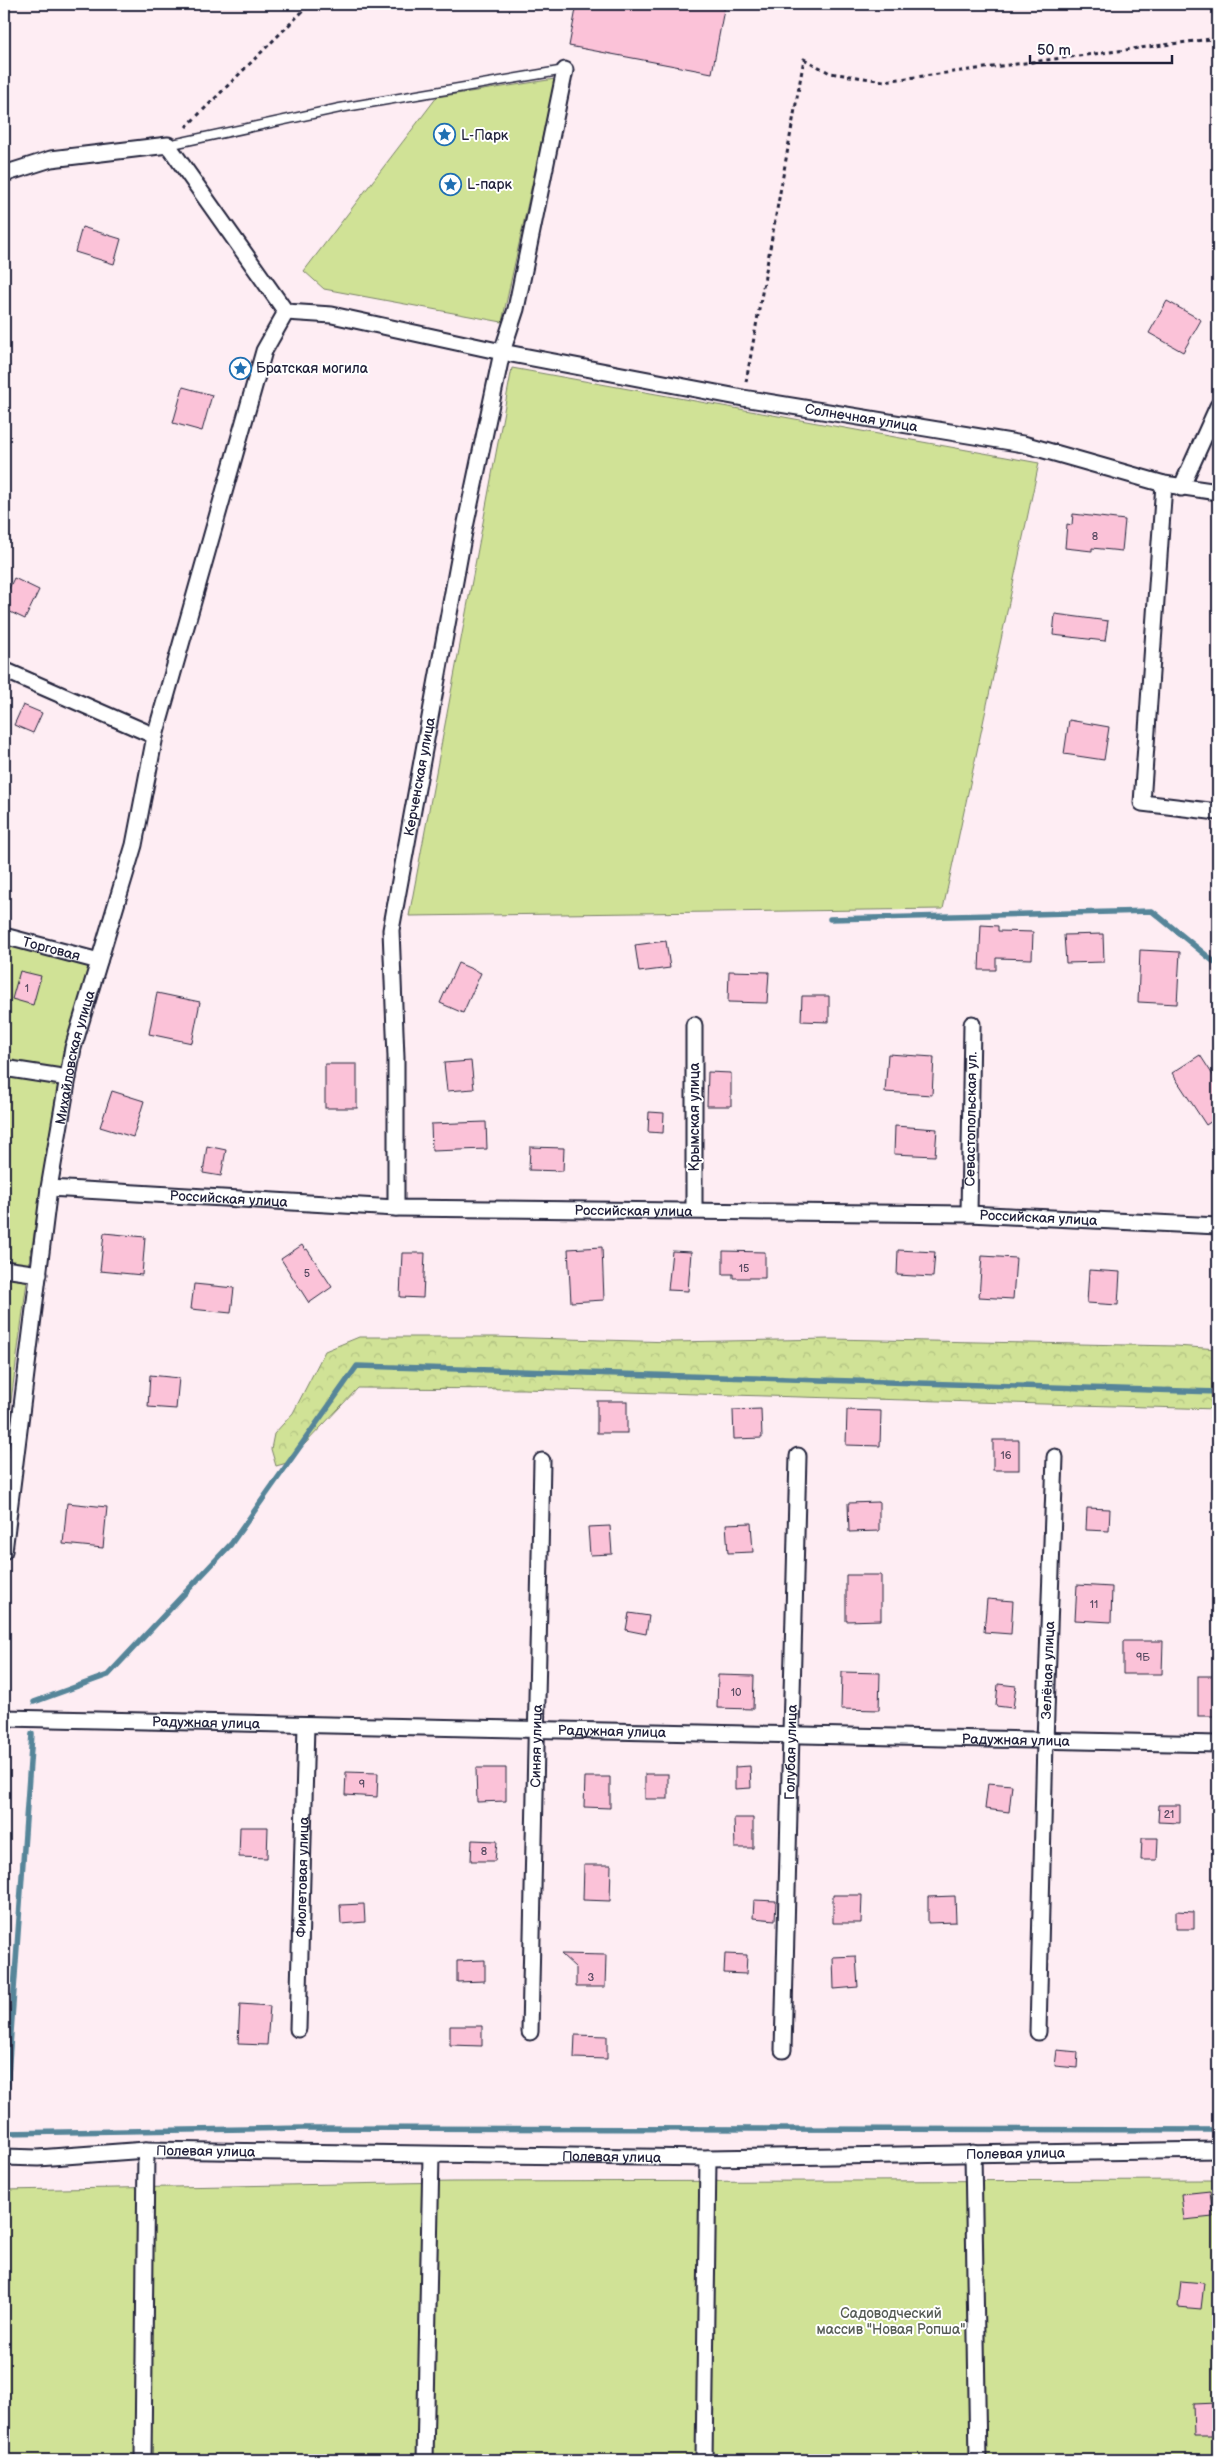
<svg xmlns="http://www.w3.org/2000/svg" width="1222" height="2464" font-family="'Balsamiq Sans',sans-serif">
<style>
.green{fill:#d0e296;stroke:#798268}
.forest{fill:url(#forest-crowns);stroke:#798268}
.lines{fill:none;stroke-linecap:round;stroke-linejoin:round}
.stream{stroke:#568599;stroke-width:5.5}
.building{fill:#fbc2d8;stroke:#22223b}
.service-casing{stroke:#22223b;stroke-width:11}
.minor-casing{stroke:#22223b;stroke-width:19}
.path{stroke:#22223b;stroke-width:3;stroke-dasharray:4 4;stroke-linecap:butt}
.service{stroke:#fff;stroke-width:8}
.minor{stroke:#fff;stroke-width:15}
.labels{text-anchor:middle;stroke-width:4;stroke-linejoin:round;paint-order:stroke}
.number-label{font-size:11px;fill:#584a62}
.poi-label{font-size:14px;fill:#22223b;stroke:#fff;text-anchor:start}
.street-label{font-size:14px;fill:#22223b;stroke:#fff}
.park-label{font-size:14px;fill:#565c56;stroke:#fff}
</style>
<defs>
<pattern id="forest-crowns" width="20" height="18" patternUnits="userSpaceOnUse" patternTransform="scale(1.25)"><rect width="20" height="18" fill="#d0e296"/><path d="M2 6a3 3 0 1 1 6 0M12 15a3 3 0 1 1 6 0" fill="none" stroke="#b2c282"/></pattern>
</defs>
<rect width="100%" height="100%" fill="#feedf3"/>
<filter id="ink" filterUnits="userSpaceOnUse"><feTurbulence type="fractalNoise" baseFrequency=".02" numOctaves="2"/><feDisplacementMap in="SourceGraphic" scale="10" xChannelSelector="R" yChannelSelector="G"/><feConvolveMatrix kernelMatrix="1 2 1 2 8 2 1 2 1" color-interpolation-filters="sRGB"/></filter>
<g filter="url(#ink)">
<g class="green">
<path d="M555,79L502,322L324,289L304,271L437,97Z"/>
<path d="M512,368L1039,463L943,909L409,916Z"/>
<path d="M4,943L90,965L63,1051L30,1259L4,1453Z"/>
<path d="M1218,2180V2460H4V2190L452,2182Z"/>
</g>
<path class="forest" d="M359,1337H495L673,1342L830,1339L1176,1346L1218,1349V1409L523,1389L358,1388L287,1463L276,1466L271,1449L274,1434L293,1413L325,1351Z"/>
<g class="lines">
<g class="stream">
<path d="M830,919L1152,911L1218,965"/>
<path d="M34,1702L108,1675L231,1544L357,1366L1218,1392"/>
<path d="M4,2132L32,1734"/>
<path d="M4,2133L303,2128L1218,2130"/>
</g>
</g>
<g class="building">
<path d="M577,4H725L712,73L569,46Z"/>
<path d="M82,227L121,239L114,264L75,252Z"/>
<path d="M1167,301L1201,320L1183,352L1149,333Z"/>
<path d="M183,387L212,395L202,431L173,423Z"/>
<path d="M1073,514L1125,520L1122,551L1092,548V551L1065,548L1067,524L1072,525Z"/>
<path d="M14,578L39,590L25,619L4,609V599Z"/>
<path d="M1055,614L1108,621L1105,641L1053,635Z"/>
<path d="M23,705L42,713L33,733L14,725Z"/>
<path d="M1069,720L1109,727L1104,760L1064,754Z"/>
<path d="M981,925L998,926V931L1033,932L1032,959L996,958V970H979Z"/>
<path d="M1103,934L1104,962L1066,963L1064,935Z"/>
<path d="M666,941L670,968L639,972L635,945Z"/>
<path d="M1140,950L1180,952L1177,1004L1138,1002Z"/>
<path d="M458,963L481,973L463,1013L440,1003Z"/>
<path d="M20,971L41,976L33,1005L12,999Z"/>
<path d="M729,971L769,972L767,1003L728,1002Z"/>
<path d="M157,993L200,1002L192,1043L149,1034Z"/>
<path d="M802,996H829V1022L801,1021Z"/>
<path d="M888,1054L934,1057L932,1095L885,1092Z"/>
<path d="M1200,1055L1218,1083V1117L1206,1125L1172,1073Z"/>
<path d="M471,1061L474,1089L447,1091L444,1063Z"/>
<rect x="325" y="1064" width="32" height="44"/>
<path d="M708,1072L731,1073V1106H707Z"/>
<path d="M112,1091L144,1101L133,1137L100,1127Z"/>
<path d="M649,1112L664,1113L663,1133L648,1132Z"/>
<path d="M486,1122L487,1149L432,1151L431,1124Z"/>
<path d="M895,1126L937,1129L935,1156L894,1154Z"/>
<path d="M207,1146L226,1150L221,1176L203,1173Z"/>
<path d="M530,1147L564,1148L563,1171L529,1170Z"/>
<path d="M104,1233L145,1237L142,1275L100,1271Z"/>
<path d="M302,1245L305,1250L307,1249L332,1287L309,1303L281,1259Z"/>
<path d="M602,1247L604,1300L571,1302L568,1249Z"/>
<path d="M898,1250L935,1252L933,1277L897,1275Z"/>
<path d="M672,1251L691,1252L688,1291L668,1290Z"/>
<path d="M723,1251L765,1252V1278H733V1274H723Z"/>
<path d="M402,1253H425L423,1298L400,1297Z"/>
<path d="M982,1256L1016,1258L1013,1299L979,1297Z"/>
<path d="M1089,1270L1120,1272L1118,1305L1087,1303Z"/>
<path d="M194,1284L234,1288L231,1313L191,1309Z"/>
<path d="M150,1375L179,1378L176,1409L148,1407Z"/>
<rect x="597" y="1401" width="30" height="32"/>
<path d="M761,1409L762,1438L734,1439L733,1410Z"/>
<path d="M847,1410L881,1411L880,1446L846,1445Z"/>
<rect x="993" y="1440" width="26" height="30"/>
<path d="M879,1502V1531L849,1532L848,1503Z"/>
<path d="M67,1503L107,1507L103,1548L63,1544Z"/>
<path d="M1087,1508L1110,1509L1109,1531L1086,1530Z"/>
<path d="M751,1523L753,1552L728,1553L726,1524Z"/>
<path d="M610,1526L612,1554L590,1555L588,1527Z"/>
<path d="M846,1575H881V1620L846,1621Z"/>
<path d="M1077,1585L1112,1587L1111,1622L1075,1620Z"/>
<path d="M987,1599L1013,1601L1011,1634L984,1632Z"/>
<path d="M629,1613L649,1616L646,1634L626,1630Z"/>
<path d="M1123,1641H1163L1162,1674H1123Z"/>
<path d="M842,1672L880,1673L879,1710L841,1709Z"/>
<path d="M718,1675L754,1676L753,1709L717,1708Z"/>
<rect x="1198" y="1676" width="20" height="40"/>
<path d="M998,1684L1016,1686L1013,1708L996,1706Z"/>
<path d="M750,1766L751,1788L735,1789V1767Z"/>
<path d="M476,1768H506V1801L477,1802Z"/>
<path d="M346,1772L378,1773L377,1797L345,1795Z"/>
<rect x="645" y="1774" width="23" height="25"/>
<path d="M585,1777H610V1808L584,1807Z"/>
<path d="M988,1783L1012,1785L1009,1812L985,1809Z"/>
<path d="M1159,1805H1180V1823L1158,1822Z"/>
<path d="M734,1818H753V1848H735Z"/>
<path d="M240,1827H268L267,1858L239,1857Z"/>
<path d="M1142,1838H1158L1157,1860H1141Z"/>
<path d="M472,1840L497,1841L495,1861H471Z"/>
<path d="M584,1865H611L610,1901L583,1900Z"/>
<path d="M833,1895H862L861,1923H833Z"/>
<path d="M955,1896L956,1922L928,1923V1897Z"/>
<path d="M754,1900L776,1901L775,1920L753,1918Z"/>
<path d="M364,1904L365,1922L341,1924L340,1905Z"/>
<path d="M1176,1911L1194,1912V1929H1176Z"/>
<path d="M561,1954L606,1955L605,1987H576V1968Z"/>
<path d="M725,1954L747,1955L746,1974L724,1973Z"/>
<path d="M856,1956L858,1987L834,1989L833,1957Z"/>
<path d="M485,1960V1981L457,1982V1961Z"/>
<path d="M240,2004L270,2006L267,2045L238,2044Z"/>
<path d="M450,2026H482V2046L450,2045Z"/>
<path d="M575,2035L607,2036V2059L574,2058Z"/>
<path d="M1057,2050L1078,2052L1077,2068L1055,2066Z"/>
<path d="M1210,2191L1213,2217L1184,2220L1181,2194Z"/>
<path d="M1181,2281L1204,2283L1201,2309L1178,2307Z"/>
<path d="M1216,2403V2436H1194L1193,2404Z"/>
</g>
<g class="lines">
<defs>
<path id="service" d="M168,145L340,108L565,70"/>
<g id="minor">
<path d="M4,174L51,159L168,145L286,312L332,315L502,352L516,309L565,70"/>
<path d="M1164,484L1142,803L1218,812"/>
<path d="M1181,488L1218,406"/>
<path d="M4,670L155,736"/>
<path id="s1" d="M4,936L99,961"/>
<path d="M694,1025V1210"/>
<path d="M4,1068L68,1078"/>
<path id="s2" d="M49,1188L396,1208L969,1214L1218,1226"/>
<path id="s3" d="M396,1208V1057L391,930L464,532L502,352L743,398L1023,444L1164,484L1218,492"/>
<path id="s4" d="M969,1214L972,1024"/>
<path d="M4,1269L39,1274"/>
<path id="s5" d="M4,1551L49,1188L73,1048L134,845L155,736L264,351L286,312"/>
<path id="s6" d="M4,1718L1218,1744"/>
<path id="s7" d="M298,2029L306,1725"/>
<path id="s8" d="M530,2032L542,1461"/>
<path id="s9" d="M1038,2032L1045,1741L1055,1457"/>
<path id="s10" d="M783,2050L798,1456"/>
<path d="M973,2153L978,2460"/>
<path id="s11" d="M4,2157L38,2158L146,2150L708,2158L1218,2150"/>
<path d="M143,2460L146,2150"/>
<path d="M425,2460L431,2155"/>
<path d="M704,2460L708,2158"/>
</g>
</defs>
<use href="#service" class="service-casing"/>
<use href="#minor" class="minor-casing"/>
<g class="path">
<path d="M186,127L310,4"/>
<path d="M746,382L804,59L830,73L884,81L1218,38"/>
</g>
<use href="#service" class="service"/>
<use href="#minor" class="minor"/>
</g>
</g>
<defs>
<symbol id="sight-ring" viewBox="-11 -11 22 22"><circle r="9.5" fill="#fff" stroke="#1f6fb2" stroke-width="1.5"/><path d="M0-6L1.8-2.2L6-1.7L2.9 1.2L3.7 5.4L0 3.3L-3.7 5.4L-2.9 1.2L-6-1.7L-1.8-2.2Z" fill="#1f6fb2"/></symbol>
</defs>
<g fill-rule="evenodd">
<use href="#sight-ring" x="432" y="122" width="25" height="25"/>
<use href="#sight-ring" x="438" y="172" width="25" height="25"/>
<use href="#sight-ring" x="228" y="356" width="25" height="25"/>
</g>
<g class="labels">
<g class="number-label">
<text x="1095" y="540">8</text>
<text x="27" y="992">1</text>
<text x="744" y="1272">15</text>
<text x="307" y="1277">5</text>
<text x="1006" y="1459">16</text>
<text x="1094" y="1608">11</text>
<text x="1143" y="1661">9Б</text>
<text x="736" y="1696">10</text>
<text x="362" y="1788">9</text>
<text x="1169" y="1818">21</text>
<text x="484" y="1855">8</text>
<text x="591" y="1981">3</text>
</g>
<g class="poi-label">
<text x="461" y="140">L-Парк</text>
<text x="467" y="189">L-парк</text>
<text x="256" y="373">Братская могила</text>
</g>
<g class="street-label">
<text dy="5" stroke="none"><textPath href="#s3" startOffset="1232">Солнечная улица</textPath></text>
<text dy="5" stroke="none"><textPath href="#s3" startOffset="434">Керченская улица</textPath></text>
<text dy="5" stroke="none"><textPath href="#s1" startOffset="49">Торговая</textPath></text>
<text dy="5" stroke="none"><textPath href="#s5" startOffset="499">Михайловская улица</textPath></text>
<text transform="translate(694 1117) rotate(-90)" y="5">Крымская улица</text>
<text dy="5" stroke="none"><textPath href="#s4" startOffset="95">Севастопольская ул.</textPath></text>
<text dy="5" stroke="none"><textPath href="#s2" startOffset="180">Российская улица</textPath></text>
<text dy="5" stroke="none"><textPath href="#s2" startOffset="585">Российская улица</textPath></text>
<text dy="5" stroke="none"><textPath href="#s2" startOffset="990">Российская улица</textPath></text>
<text dy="5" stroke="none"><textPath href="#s9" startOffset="362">Зелёная улица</textPath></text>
<text dy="5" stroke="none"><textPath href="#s6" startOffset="202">Радужная улица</textPath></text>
<text dy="5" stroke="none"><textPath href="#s6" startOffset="608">Радужная улица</textPath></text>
<text dy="5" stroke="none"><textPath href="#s6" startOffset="1012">Радужная улица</textPath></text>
<text dy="5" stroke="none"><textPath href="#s8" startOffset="286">Синяя улица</textPath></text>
<text dy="5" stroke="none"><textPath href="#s10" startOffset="298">Голубая улица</textPath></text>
<text dy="5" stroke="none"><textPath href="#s7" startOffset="152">Фиолетовая улица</textPath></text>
<text dy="5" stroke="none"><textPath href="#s11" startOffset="202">Полевая улица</textPath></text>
<text dy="5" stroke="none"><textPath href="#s11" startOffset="1012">Полевая улица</textPath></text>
<text dy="5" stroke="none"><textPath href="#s11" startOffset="608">Полевая улица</textPath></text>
</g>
<g class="park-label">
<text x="891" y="2318">Садоводческий<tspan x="891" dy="16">массив "Новая Ропша"</tspan></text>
</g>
</g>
<rect width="1222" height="2464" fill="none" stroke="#fff" stroke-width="20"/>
<rect x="10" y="10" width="1202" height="2444" fill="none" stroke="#22223b" stroke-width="2" filter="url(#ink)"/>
<path d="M1030 55v8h142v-8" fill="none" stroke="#22223b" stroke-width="2.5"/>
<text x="1037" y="55" font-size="15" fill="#22223b" stroke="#ffffff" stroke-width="4" paint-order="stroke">50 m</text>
</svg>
